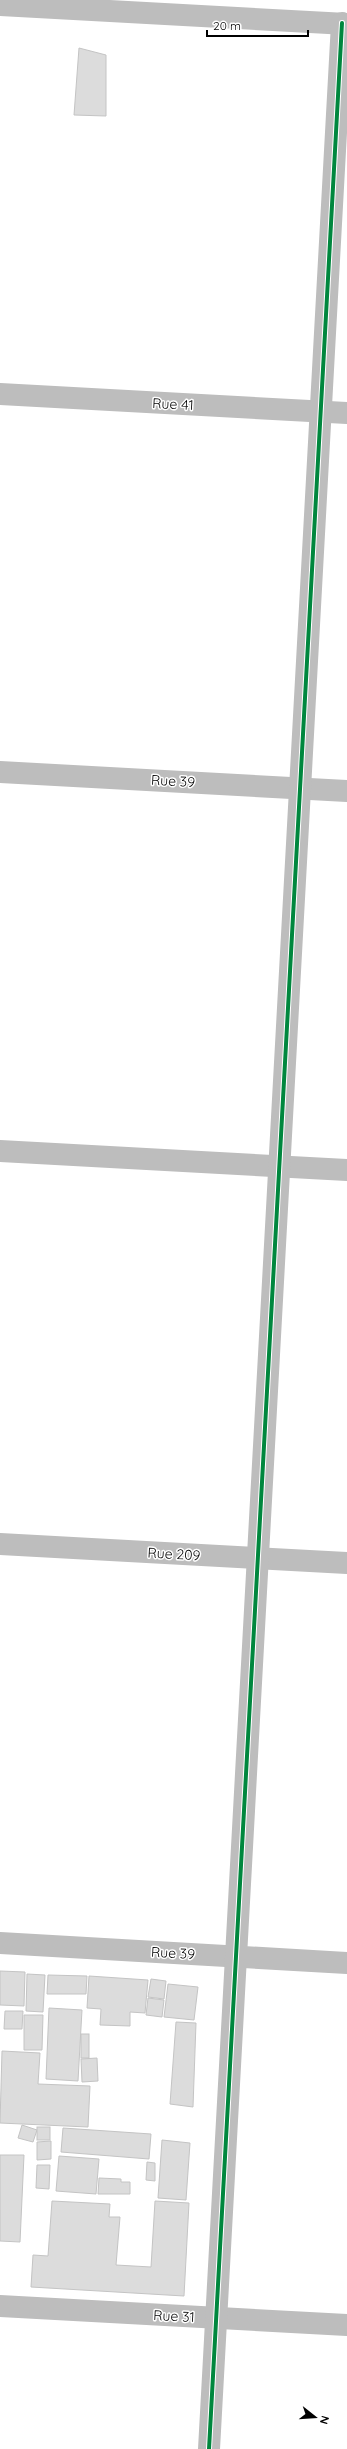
<svg xmlns="http://www.w3.org/2000/svg" width="347" height="2449" font-family="Quicksand,sans-serif">
<style>
.building{fill:#dcdcdc;stroke:#c4c4c4}
.lines{fill:none;stroke-linecap:round;stroke-linejoin:round}
.minor{stroke:#bdbdbd;stroke-width:22}
.cycleway-casing{stroke:#fff;stroke-width:6}
.cycleway{stroke:#00873e;stroke-width:4}
.labels{text-anchor:middle;stroke-width:3;stroke-linejoin:round;paint-order:stroke}
.street-label{font-size:14px;fill:#000;stroke:#fff}
</style>
<rect width="100%" height="100%" fill="#fff"/>
<g class="building">
<path d="M79,48L106,55V116L74,115Z"/>
<path d="M0,1971L25,1972L24,2006L0,2005Z"/>
<path d="M27,1974L45,1975L43,2012L26,2011Z"/>
<path d="M48,1975L87,1976L86,1994H47Z"/>
<path d="M89,1976L148,1980L145,2013L130,2012V2026L100,2025L101,2009L87,2008Z"/>
<path d="M151,1979L166,1981L164,1999L148,1997Z"/>
<path d="M168,1984L198,1987L194,2020L164,2017Z"/>
<path d="M148,1998L164,2000L162,2017L146,2015Z"/>
<path d="M49,2008L82,2010L78,2081L46,2079Z"/>
<path d="M5,2011H23L22,2029H4Z"/>
<path d="M24,2015H43L42,2050H24Z"/>
<path d="M176,2022L196,2023L193,2107L170,2104Z"/>
<rect x="81" y="2034" width="8" height="24"/>
<path d="M2,2051L40,2053L38,2084L90,2086L88,2127L0,2123Z"/>
<path d="M97,2058L98,2081L82,2082L81,2059Z"/>
<path d="M22,2125L37,2130L33,2142L18,2138Z"/>
<rect x="37" y="2127" width="13" height="13"/>
<path d="M63,2128L151,2134L149,2159L61,2152Z"/>
<path d="M162,2140L190,2143L186,2200L158,2198Z"/>
<path d="M51,2141V2159L37,2160V2142Z"/>
<path d="M0,2155H24L20,2242L0,2241Z"/>
<path d="M59,2156L99,2159L96,2194L56,2191Z"/>
<path d="M147,2162L155,2163V2181L146,2180Z"/>
<path d="M37,2165H50L49,2189L36,2188Z"/>
<path d="M99,2178L121,2179V2182H130V2194H98Z"/>
<path d="M52,2201L110,2204L109,2217H120L116,2265L151,2267L155,2201L189,2203L184,2296L31,2287L33,2255L48,2256Z"/>
</g>
<g class="lines">
<g class="minor">
<path d="M0,5L347,24"/>
<path d="M0,394L347,413"/>
<path d="M0,772L347,791"/>
<path d="M0,1151L347,1170"/>
<path d="M0,1544L347,1563"/>
<path d="M0,1943L347,1963"/>
<path d="M0,2306L347,2325"/>
<path d="M209,2449L342,23"/>
</g>
<defs>
<path id="cycleway" d="M209,2449L342,23"/>
</defs>
<use href="#cycleway" class="cycleway-casing"/>
<use href="#cycleway" class="cycleway"/>
</g>
<g class="labels">
<g class="street-label">
<text transform="translate(173 404) rotate(3)" y="5">Rue 41</text>
<text transform="translate(173 781) rotate(3)" y="5">Rue 39</text>
<text transform="translate(174 1554) rotate(3)" y="5">Rue 209</text>
<text transform="translate(173 1953) rotate(3)" y="5">Rue 39</text>
<text transform="translate(174 2316) rotate(3)" y="5">Rue 31</text>
</g>
</g>
<g transform="translate(315 2417) rotate(107)" stroke="#ffffff" stroke-width="3" paint-order="stroke">
<path d="M0-3L7 15L0 10L-7 15Z" fill="#000000"/>
<text y="-6" font-size="11" font-weight="bold" text-anchor="middle" fill="#000000">N</text>
</g>
<path d="M207 30v6h101v-6" fill="none" stroke="#000000" stroke-width="2"/>
<text x="213" y="30" font-size="12" fill="#000000" stroke="#ffffff" stroke-width="3" paint-order="stroke">20 m</text>
</svg>
